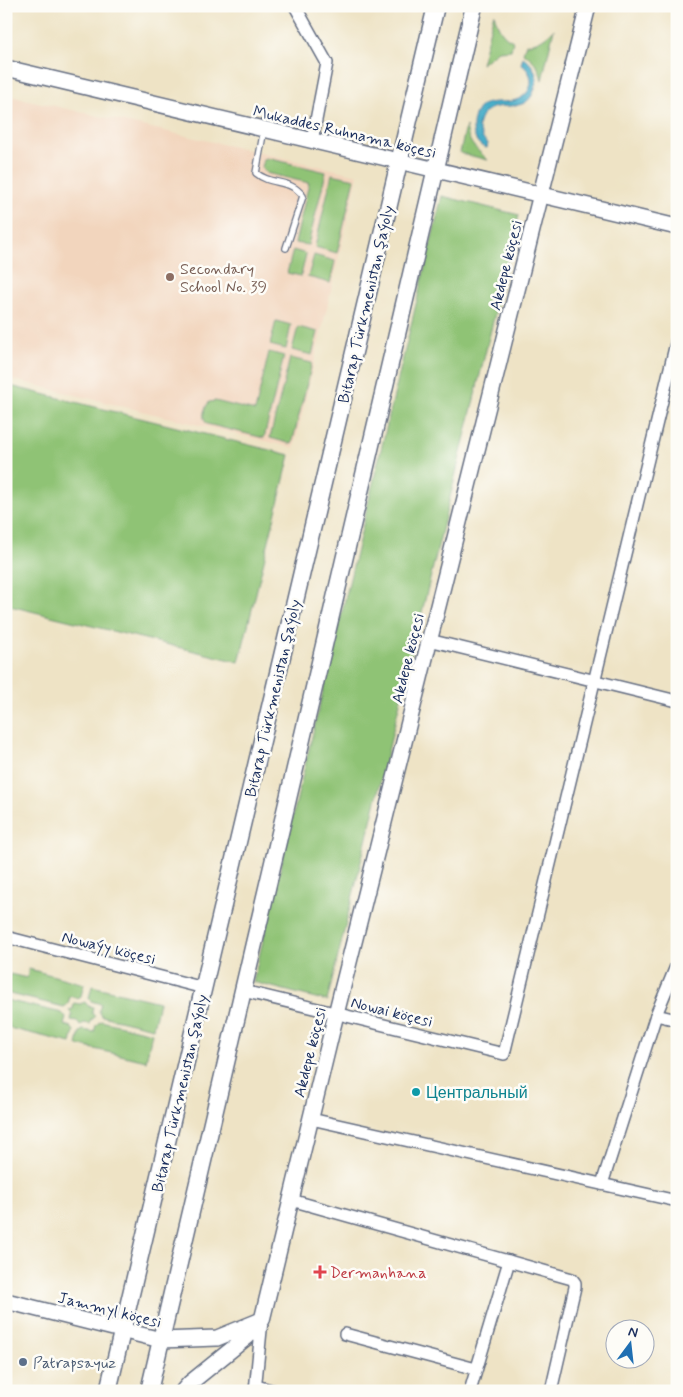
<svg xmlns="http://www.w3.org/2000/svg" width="683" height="1397" font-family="Mynerve,sans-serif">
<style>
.built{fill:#f2d5bd}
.green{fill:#8fc374;stroke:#557969}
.water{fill:#48adc8;stroke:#326e93}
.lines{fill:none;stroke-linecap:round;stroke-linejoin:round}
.service-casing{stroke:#656e82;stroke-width:8}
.minor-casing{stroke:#656e82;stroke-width:14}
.tertiary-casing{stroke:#656e82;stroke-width:18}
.secondary-casing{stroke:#656e82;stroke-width:19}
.service{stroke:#fff;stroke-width:5.5}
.minor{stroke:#fff;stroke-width:11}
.tertiary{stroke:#fff;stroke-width:15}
.secondary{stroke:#fff;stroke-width:16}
.education-dot{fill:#8d6e63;stroke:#fdfcf7;stroke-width:2}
.culture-dot{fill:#0f9aa8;stroke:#fdfcf7;stroke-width:2}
.health-dot{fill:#e0444e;stroke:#fdfcf7;stroke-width:2}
.service-dot{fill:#5c6f8a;stroke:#fdfcf7;stroke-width:2}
.labels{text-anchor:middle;stroke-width:5;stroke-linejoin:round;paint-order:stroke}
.street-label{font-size:16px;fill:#1b2f5e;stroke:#fdfcf7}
.education-label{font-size:16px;fill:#785e54;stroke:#fdfcf7;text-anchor:start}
.culture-label{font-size:16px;fill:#0d838f;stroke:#fdfcf7;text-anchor:start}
.health-label{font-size:16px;fill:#be3a42;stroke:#fdfcf7;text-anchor:start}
.service-label{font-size:16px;fill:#4e5e75;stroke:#fdfcf7;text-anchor:start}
</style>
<rect width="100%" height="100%" fill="#fdfcf7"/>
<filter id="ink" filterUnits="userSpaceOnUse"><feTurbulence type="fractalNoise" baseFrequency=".02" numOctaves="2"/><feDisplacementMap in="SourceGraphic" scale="10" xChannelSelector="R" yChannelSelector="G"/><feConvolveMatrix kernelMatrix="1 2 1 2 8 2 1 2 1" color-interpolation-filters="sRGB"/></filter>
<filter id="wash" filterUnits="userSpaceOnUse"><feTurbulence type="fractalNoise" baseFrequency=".0096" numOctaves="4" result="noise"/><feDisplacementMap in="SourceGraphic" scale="20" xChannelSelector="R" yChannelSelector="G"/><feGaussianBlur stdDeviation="1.12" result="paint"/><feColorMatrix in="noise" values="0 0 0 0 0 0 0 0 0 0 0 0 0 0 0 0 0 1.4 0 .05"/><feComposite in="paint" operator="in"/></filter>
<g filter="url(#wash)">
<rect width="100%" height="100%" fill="#eee3c5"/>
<path class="built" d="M6,95L358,175L294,448L6,378Z"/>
<g class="green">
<path d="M494,13C497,25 501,36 513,41L511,50L498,51L481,64Z"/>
<path d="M554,29L542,80C539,67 535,60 523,53L526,44C537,44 547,37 554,29Z"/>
<path d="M466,126C469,146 476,148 488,160L460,153Z"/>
<path d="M267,158L326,172L308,245L295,243L309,183L266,173L262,167L264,159Z"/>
<path d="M332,174L355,179L337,253L315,247Z"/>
<path d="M442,196L519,215L327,1001L253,982Z"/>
<path d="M293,250L306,254L301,276L287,273Z"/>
<path d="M314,255L335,261L330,283L308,277Z"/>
<path d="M276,321L291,325L286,349L270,345Z"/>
<path d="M298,327L318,332L312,355L292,350Z"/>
<path d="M269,352L284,356L264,438L207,424C201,417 204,409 209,402L215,401L255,411Z"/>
<path d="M290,358L312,363L292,444L270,438Z"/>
<path d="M6,385L290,455L239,662L6,605Z"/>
<path d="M29,969L84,984L81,996L78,998L70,996L68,1004L64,1007L6,993L10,974L27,978Z"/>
<path d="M92,986L159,1002L153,1028L102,1016L99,1011L101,1004L91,1001L89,998Z"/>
<path d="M6,1000L62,1013L66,1018L64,1025L71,1027L74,1031L71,1043L9,1028V1024H6Z"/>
<path d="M85,1002L88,1006L93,1007L92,1013L95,1017L91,1020L90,1024L84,1023L80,1026L77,1021L71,1020L72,1015L69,1010L73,1009L74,1003L80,1004Z"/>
<path d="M101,1021L152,1033L146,1061L77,1045L80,1032L83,1030L94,1032L96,1025Z"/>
</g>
<path class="water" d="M523,57C532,64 538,72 536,83C530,118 502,99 487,111C481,115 479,121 478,127L483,139L488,143L487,148C480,147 476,141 474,135C472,128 473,122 475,115C483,96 501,105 516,100C534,94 536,74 521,64Z"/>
</g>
<g filter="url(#ink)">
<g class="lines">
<defs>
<path id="service" d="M264,129L256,173C271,186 290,178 303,196L286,248"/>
<g id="minor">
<path d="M295,6L327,63L312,141"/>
<path d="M429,640L677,701"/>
<path d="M6,937L204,988"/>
<path d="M243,991L504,1054L677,339"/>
<path d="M656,1015L677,1020"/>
<path d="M311,1119L677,1201"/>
<path d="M602,1184L656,1015L677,964"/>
<path d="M291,1200L572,1279L575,1283V1287L551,1391"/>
<path d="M345,1334L476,1369"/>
<path d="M256,1386L275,1391"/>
<path d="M255,1391L262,1320"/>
<path d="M470,1391L509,1261"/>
</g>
<g id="tertiary">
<path d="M6,68L677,227"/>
<path d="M6,1301L161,1340L217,1338L259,1321"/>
<path d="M183,1391L190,1383L247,1337L262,1320L336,1014L588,6"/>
</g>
<g id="secondary">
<path d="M108,1391L436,6"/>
<path d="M149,1391L474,6"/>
</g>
</defs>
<use href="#service" class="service-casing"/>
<use href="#minor" class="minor-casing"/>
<use href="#tertiary" class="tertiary-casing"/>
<use href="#secondary" class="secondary-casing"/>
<use href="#service" class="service"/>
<use href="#minor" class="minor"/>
<use href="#tertiary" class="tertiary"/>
<use href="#secondary" class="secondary"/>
</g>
</g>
<circle class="education-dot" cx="170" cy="277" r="5"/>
<circle class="culture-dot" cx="416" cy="1092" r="5"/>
<path class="health-dot" d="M317.5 1264.5h5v5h5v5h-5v5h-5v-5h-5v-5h5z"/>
<circle class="service-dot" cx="23" cy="1362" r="5"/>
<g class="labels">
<g class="street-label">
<text transform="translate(345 131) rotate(13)" y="6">Mukaddes Ruhnama köçesi</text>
<text transform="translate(505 265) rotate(-76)" y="6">Akdepe köçesi</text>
<text transform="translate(365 304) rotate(-77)" y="6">Bitarap Türkmenistan şaýoly</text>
<text transform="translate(407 658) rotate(-76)" y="6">Akdepe köçesi</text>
<text transform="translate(272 698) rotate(-77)" y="6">Bitarap Türkmenistan şaýoly</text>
<text transform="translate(109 947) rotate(14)" y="6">Nowaýy köçesi</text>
<text transform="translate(392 1011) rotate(14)" y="6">Nowai köçesi</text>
<text transform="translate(309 1052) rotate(-76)" y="6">Akdepe köçesi</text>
<text transform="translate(179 1093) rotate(-77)" y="6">Bitarap Türkmenistan şaýoly</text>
<text transform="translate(110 1309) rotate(14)" y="6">Jammyl köçesi</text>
</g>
<g class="education-label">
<text x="180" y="274">Secondary<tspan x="180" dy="18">School No. 39</tspan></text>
</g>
<g class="culture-label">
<text x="426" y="1098">Центральный</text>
</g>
<g class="health-label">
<text x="330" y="1278">Dermanhana</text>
</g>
<g class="service-label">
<text x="33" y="1368">Patrapsayuz</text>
</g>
</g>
<rect width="683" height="1397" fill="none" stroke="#fdfcf7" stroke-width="25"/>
<g transform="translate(630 1344) rotate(15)"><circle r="24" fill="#fdfcf7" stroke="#a3aaba"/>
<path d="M0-4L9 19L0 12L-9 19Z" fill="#1f6fb2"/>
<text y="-8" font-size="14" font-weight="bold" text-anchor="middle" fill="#1b2f5e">N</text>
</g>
</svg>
